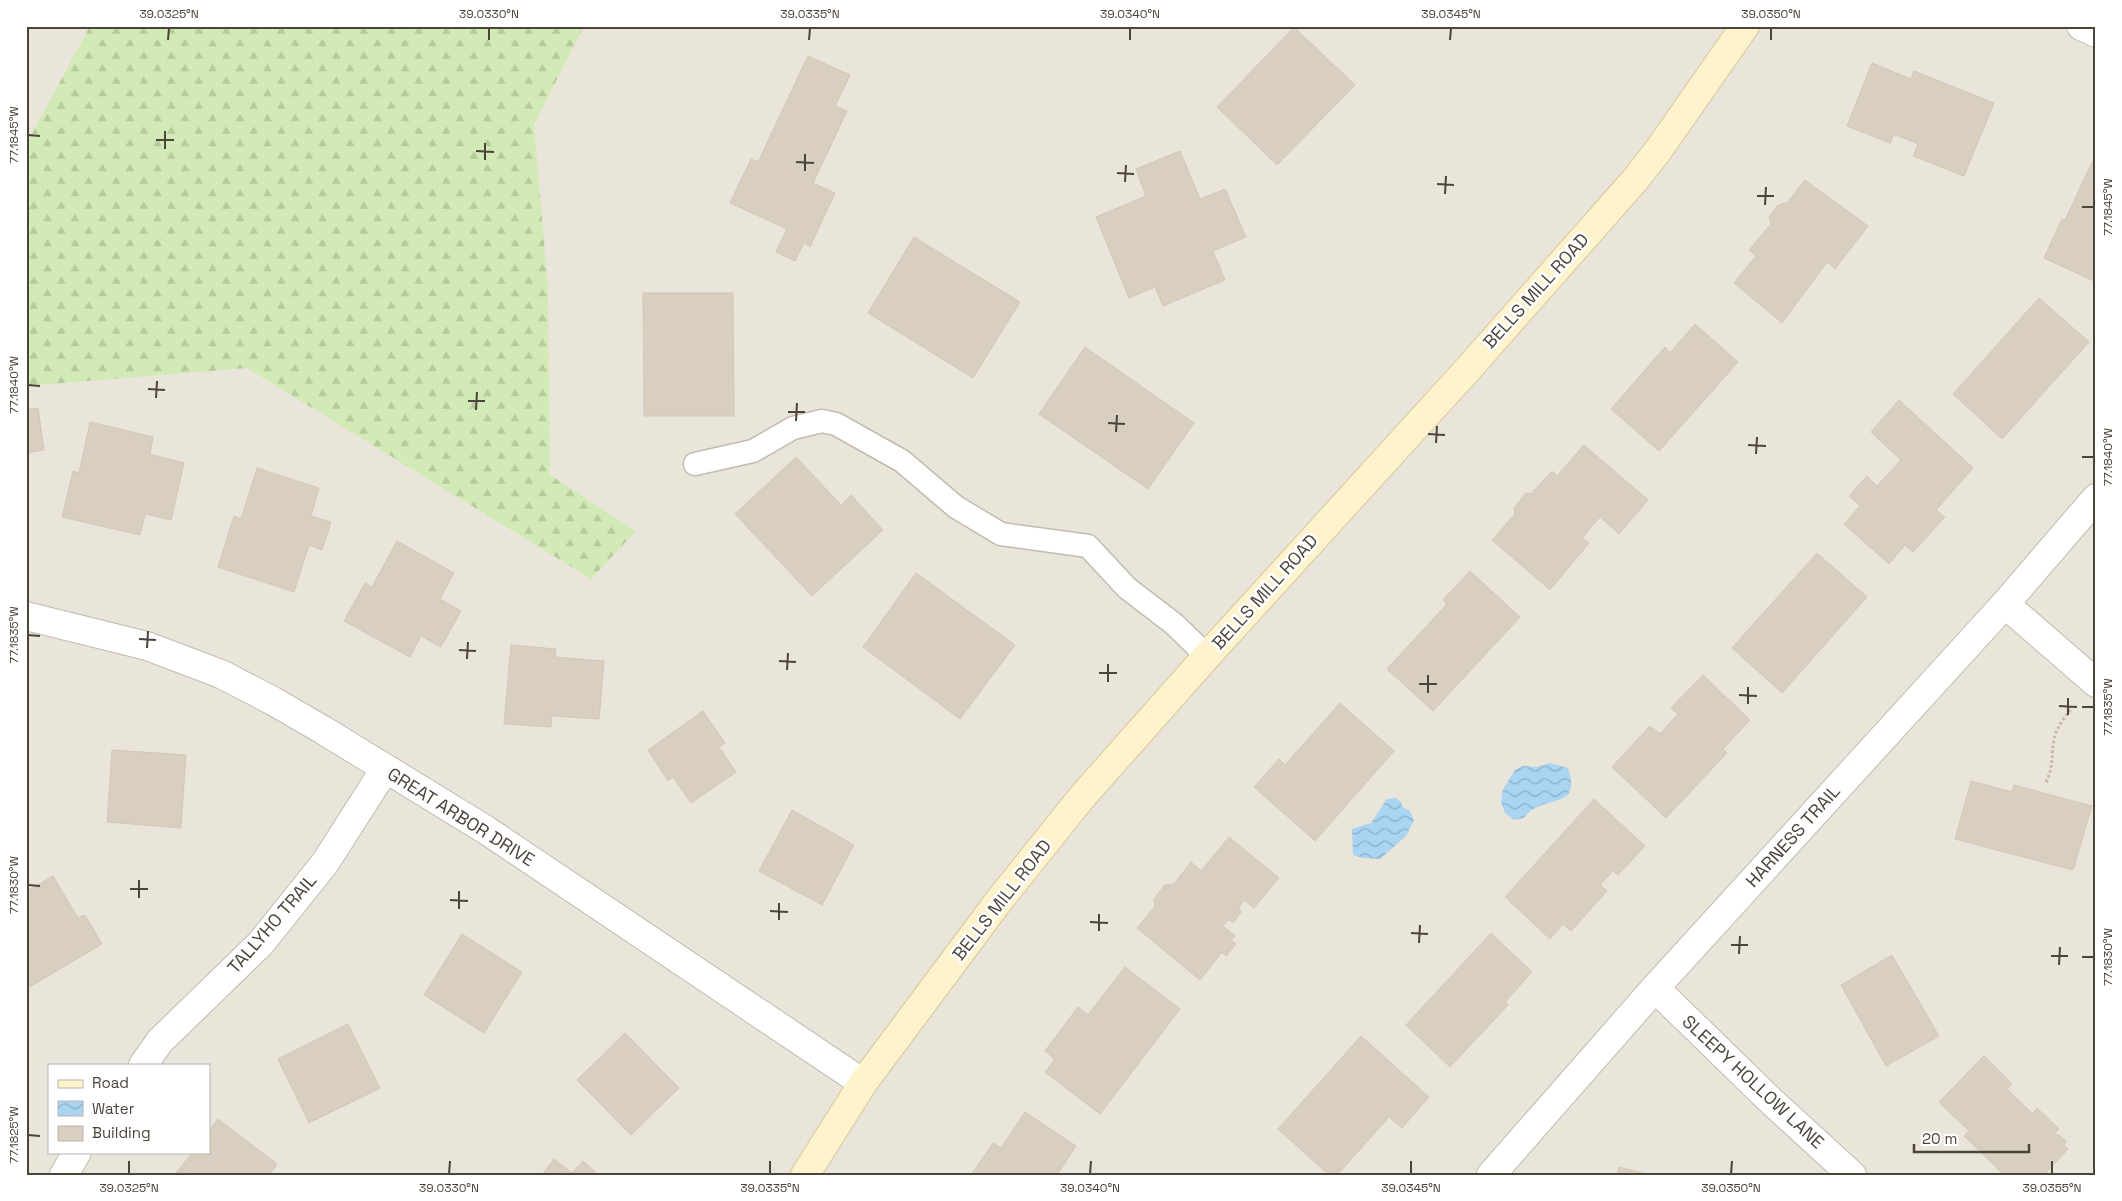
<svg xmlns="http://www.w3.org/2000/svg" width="2122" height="1201" font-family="'Space Grotesk',sans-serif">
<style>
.residential{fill:#eae5da;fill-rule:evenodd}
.forest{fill:url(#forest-firs)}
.water{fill:url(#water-waves)}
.building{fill:#d8cfc1;stroke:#d3c7b4}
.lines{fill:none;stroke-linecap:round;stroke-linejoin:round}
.lane-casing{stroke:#c2bbae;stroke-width:25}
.street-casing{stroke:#c2bbae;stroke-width:30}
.secondary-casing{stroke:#d6c79b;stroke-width:30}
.path{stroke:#c4b79f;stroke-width:3;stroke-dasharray:2.5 2.5;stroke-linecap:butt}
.lane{stroke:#fff;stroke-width:22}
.street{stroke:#fff;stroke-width:28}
.secondary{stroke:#fff3cd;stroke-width:28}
.ticks{fill:none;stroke:#4b4439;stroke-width:2}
.labels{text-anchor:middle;stroke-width:5;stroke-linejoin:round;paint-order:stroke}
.street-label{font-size:18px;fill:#4b4439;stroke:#fff}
.neatline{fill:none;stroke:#4b4439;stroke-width:2}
.ticks-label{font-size:12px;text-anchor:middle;fill:#4b4439}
</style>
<defs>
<pattern id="forest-firs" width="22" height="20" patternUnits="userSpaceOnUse" patternTransform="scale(1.25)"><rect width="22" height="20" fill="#d2eab5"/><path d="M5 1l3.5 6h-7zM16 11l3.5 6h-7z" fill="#b6ca9c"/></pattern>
<pattern id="water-waves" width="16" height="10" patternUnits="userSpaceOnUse" patternTransform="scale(1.25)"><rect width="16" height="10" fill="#a9d4f2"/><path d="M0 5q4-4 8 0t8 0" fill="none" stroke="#8caec5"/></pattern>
</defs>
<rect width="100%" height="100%" fill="#f6f3ec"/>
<path class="residential" d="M26,26H2096V1175H26ZM49,1065H209V1152H49Z"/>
<path class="forest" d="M90,26H584L534,125L548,288L550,475L636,531L591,579L247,368L26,386V145Z"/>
<g class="water">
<path d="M1550,763L1568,768C1583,813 1541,792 1524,818L1514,820L1505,813L1501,802L1503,789L1515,770L1523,766L1537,767Z"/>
<path d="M1396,798L1401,802L1402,807L1409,810L1414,820L1406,836L1380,859L1363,858L1353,855L1352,829L1371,823L1387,799Z"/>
</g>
<g class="building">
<path d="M1294,27L1355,85L1277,165L1217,107Z"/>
<path d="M808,56L850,75L835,106L847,111L813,183L835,193L810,247L804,243L795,261L776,252L787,229L730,203L751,159L758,162Z"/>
<path d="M1872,63L1911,79L1914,71L1994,103L1964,176L1913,156L1918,144L1894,134L1890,143L1847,126Z"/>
<path d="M1180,151L1200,199L1225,189L1246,237L1213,251L1225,280L1163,306L1155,287L1129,298L1096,217L1146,196L1136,169Z"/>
<path d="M2096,154V282L2044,258L2062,219L2065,220Z"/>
<path d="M1805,180L1868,226L1835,269L1827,262L1782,323L1734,283L1756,256L1749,250L1771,224L1769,217L1778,205L1788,202Z"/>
<path d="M914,237L1020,302L973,378L868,313Z"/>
<path d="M643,293H733L734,416H644Z"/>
<path d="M2039,298L2089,342L2002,439L1953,394Z"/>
<path d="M1695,324L1738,362L1659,451L1611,409L1665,347L1670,353Z"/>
<path d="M1085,347L1194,423L1148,489L1039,414Z"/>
<path d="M1899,400L1973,468L1936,510L1945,517L1913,552L1905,545L1889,564L1844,524L1860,506L1849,496L1867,476L1877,486L1901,460L1871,432Z"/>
<path d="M38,408L44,450L26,453V410Z"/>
<path d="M90,422L153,437L150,454L184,463L171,520L145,514L140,535L62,517L73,471L79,473Z"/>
<path d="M1584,445L1648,500L1619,534L1600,517L1582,538L1589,543L1550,590L1492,540L1515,514L1514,508L1526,493L1531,494L1552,471L1557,476Z"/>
<path d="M796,457L841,505L851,495L883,530L812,596L735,514Z"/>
<path d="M257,468L319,488L311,516L331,522L322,550L309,545L294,592L218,567L234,516L241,519Z"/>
<path d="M397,541L454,573L440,599L461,611L441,647L421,636L410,657L344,621L365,583L372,587Z"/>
<path d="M1817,553L1867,597L1782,693L1732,648Z"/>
<path d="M1470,571L1520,617L1433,711L1387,669L1447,604L1443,600Z"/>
<path d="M916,573L1015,645L960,719L863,647Z"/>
<path d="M511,645L556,649L555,657L604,661L599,719L552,716L551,727L504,724Z"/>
<path d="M1703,675L1750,720L1723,749L1727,753L1666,818L1612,767L1650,726L1660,734L1678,714L1671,708Z"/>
<path d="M1340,703L1394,751L1315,841L1254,787L1279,759L1285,765Z"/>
<path d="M703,711L725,743L719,747L736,772L691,803L673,777L668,781L648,750Z"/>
<path d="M112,750L186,755L181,828L107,822Z"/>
<path d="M1971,781L2012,792L2014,785L2092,806L2073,870L1955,839Z"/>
<path d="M1594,799L1645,846L1618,875L1613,871L1600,885L1607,891L1571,931L1563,924L1550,939L1505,897Z"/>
<path d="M792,810L854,845L822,905L759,871Z"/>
<path d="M1229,837L1279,878L1254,908L1244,900L1239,907L1241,912L1234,922L1228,920L1223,926L1235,936L1231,940L1236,944L1226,956L1222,952L1200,980L1137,928L1155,906L1154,899L1165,885L1174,884L1191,862L1201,871Z"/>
<path d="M53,876L78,918L85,915L102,944L26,989V892Z"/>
<path d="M1491,933L1532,972L1505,1002L1508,1005L1450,1067L1406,1025Z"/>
<path d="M462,934L522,972L484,1033L424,995Z"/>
<path d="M1892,955L1939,1036L1886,1066L1841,985Z"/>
<path d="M1125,967L1180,1009L1100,1114L1045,1072L1055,1059L1045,1051L1078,1007L1088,1015Z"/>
<path d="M348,1024L380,1088L309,1123L278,1059Z"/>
<path d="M625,1033L679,1088L631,1135L577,1080Z"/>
<path d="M1361,1036L1429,1097L1402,1128L1389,1117L1337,1175H1329L1278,1129Z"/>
<path d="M1984,1056L2012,1084L2007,1089L2033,1114L2037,1108L2059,1129L2053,1135H2059L2066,1141L2064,1146L2068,1149L2044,1175H2004L1964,1136L1969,1131L1939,1102Z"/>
<path d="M1025,1112L1076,1146L1057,1175H971L993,1143L1001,1148Z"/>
<path d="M218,1119L277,1164L269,1175L176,1173L193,1152H209V1131Z"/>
<path d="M554,1159L572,1173L583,1161L599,1175H542Z"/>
<path d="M1619,1167L1651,1175H1617Z"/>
</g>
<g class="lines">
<defs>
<path id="lane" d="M695,464L753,451L793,428L822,421L836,424L902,461L956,507L1001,534L1088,546L1127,588L1174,624L1207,656"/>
<g id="street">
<path d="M2081,26L2096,33"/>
<path d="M2005,604L2096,683"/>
<path d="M26,616L147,646L221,674L273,701L323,730L486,830L863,1083"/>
<path d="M1655,988L1770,1100L1852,1175"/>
<path d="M143,1065L160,1041L261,943L325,863L385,769"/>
<path d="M64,1175L77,1152"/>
<path d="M1491,1175L1655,988L2005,604L2096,498"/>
</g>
<path id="secondary" d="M805,1175L863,1083L998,902L1082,797L1207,656L1469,368L1635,180L1657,152L1745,26"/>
</defs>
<use href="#lane" class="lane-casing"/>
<use href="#street" class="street-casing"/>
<use href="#secondary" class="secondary-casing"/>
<path class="path" d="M2046,782C2054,766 2051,756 2054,739C2056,728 2065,717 2072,708"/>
<use href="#lane" class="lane"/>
<use href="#street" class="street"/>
<use href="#secondary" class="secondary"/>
</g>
<path class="ticks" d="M168,40L169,28M489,40V28M809,40L810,28M1130,40V28M1450,40L1451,28M1771,40V28M28,135L40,136M156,140H174M165,149V131M476,151L494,152M485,160V143M796,162L814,163M805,171V154M1117,173L1134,174M1125,182L1126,165M1437,184L1454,185M1445,194L1446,176M1757,196H1774M1765,205L1766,187M2082,207H2094M28,385L40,386M148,389L165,390M156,398L157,381M468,401H485M476,410L477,392M788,412H805M796,421L797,403M1108,423L1125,424M1116,432L1117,415M1428,434L1445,435M1436,443L1437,426M1748,445L1766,446M1756,454L1757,437M2082,457H2094M28,635L40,636M139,639L156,640M147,648L148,631M459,650L476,651M467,659L468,642M779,661L796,662M787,670L788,653M1099,673H1117M1108,682V664M1419,684H1437M1428,693V675M1739,695L1757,696M1748,704V687M2059,706L2077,707M2082,707H2094M2068,715V698M28,885L40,886M130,889H148M139,898V880M450,900L468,901M459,909V891M770,911L788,912M779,920V903M1090,922L1108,923M1099,931V914M1411,933L1428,934M1419,943L1420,925M1731,945H1748M1739,954L1740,936M2051,956H2068M2082,957H2094M2059,965L2060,947M28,1135L40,1136M129,1174V1161M449,1174L450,1161M770,1174V1161M1090,1174L1091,1161M1411,1174V1161M1731,1174L1732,1161M2052,1174V1161"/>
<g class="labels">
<g class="street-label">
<text transform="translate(1536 291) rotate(-48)" y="6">BELLS MILL ROAD</text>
<text transform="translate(1265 592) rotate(-48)" y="6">BELLS MILL ROAD</text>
<text transform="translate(461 817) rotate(32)" y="6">GREAT ARBOR DRIVE</text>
<text transform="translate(1793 836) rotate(-48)" y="6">HARNESS TRAIL</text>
<text transform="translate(1002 900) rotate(-52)" y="6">BELLS MILL ROAD</text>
<text transform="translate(272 924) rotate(-49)" y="6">TALLYHO TRAIL</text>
<text transform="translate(1753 1082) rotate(43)" y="6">SLEEPY HOLLOW LANE</text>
</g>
</g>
<rect width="2122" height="1201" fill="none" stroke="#ffffff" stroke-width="55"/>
<rect x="48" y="1064" width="162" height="90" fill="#ffffff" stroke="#b7b4b0"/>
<rect x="58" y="1080" width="25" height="8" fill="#fff3cd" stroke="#b7b4b0"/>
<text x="92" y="1088" font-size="15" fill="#4b4439">Road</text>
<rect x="58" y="1101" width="25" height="15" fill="url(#water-waves)" stroke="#b7b4b0"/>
<text x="92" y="1114" font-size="15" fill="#4b4439">Water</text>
<rect x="58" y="1126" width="25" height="15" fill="#d8cfc1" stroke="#b7b4b0"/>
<text x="92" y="1138" font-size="15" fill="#4b4439">Building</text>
<path d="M1914 1144v8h115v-8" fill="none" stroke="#4b4439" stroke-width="2.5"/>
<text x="1922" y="1144" font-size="15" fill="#4b4439" stroke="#ffffff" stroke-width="4" paint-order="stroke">20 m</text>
<rect x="28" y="28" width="2066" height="1146" class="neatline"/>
<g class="ticks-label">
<text x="169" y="18">39.0325°N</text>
<text x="489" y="18">39.0330°N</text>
<text x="810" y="18">39.0335°N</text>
<text x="1130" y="18">39.0340°N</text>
<text x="1451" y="18">39.0345°N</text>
<text x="1771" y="18">39.0350°N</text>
<text transform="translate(14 135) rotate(-90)" y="4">77.1845°W</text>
<text transform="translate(2108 207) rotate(-90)" y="4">77.1845°W</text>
<text transform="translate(14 385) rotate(-90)" y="4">77.1840°W</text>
<text transform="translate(2108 457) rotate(-90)" y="4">77.1840°W</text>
<text transform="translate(14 635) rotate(-90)" y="4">77.1835°W</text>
<text transform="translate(2108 707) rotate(-90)" y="4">77.1835°W</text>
<text transform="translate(14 885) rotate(-90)" y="4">77.1830°W</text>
<text transform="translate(2108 957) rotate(-90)" y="4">77.1830°W</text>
<text transform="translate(14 1135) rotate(-90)" y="4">77.1825°W</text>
<text x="129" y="1192">39.0325°N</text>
<text x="449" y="1192">39.0330°N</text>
<text x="770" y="1192">39.0335°N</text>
<text x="1090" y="1192">39.0340°N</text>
<text x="1411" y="1192">39.0345°N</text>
<text x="1731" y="1192">39.0350°N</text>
<text x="2052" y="1192">39.0355°N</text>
</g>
</svg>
